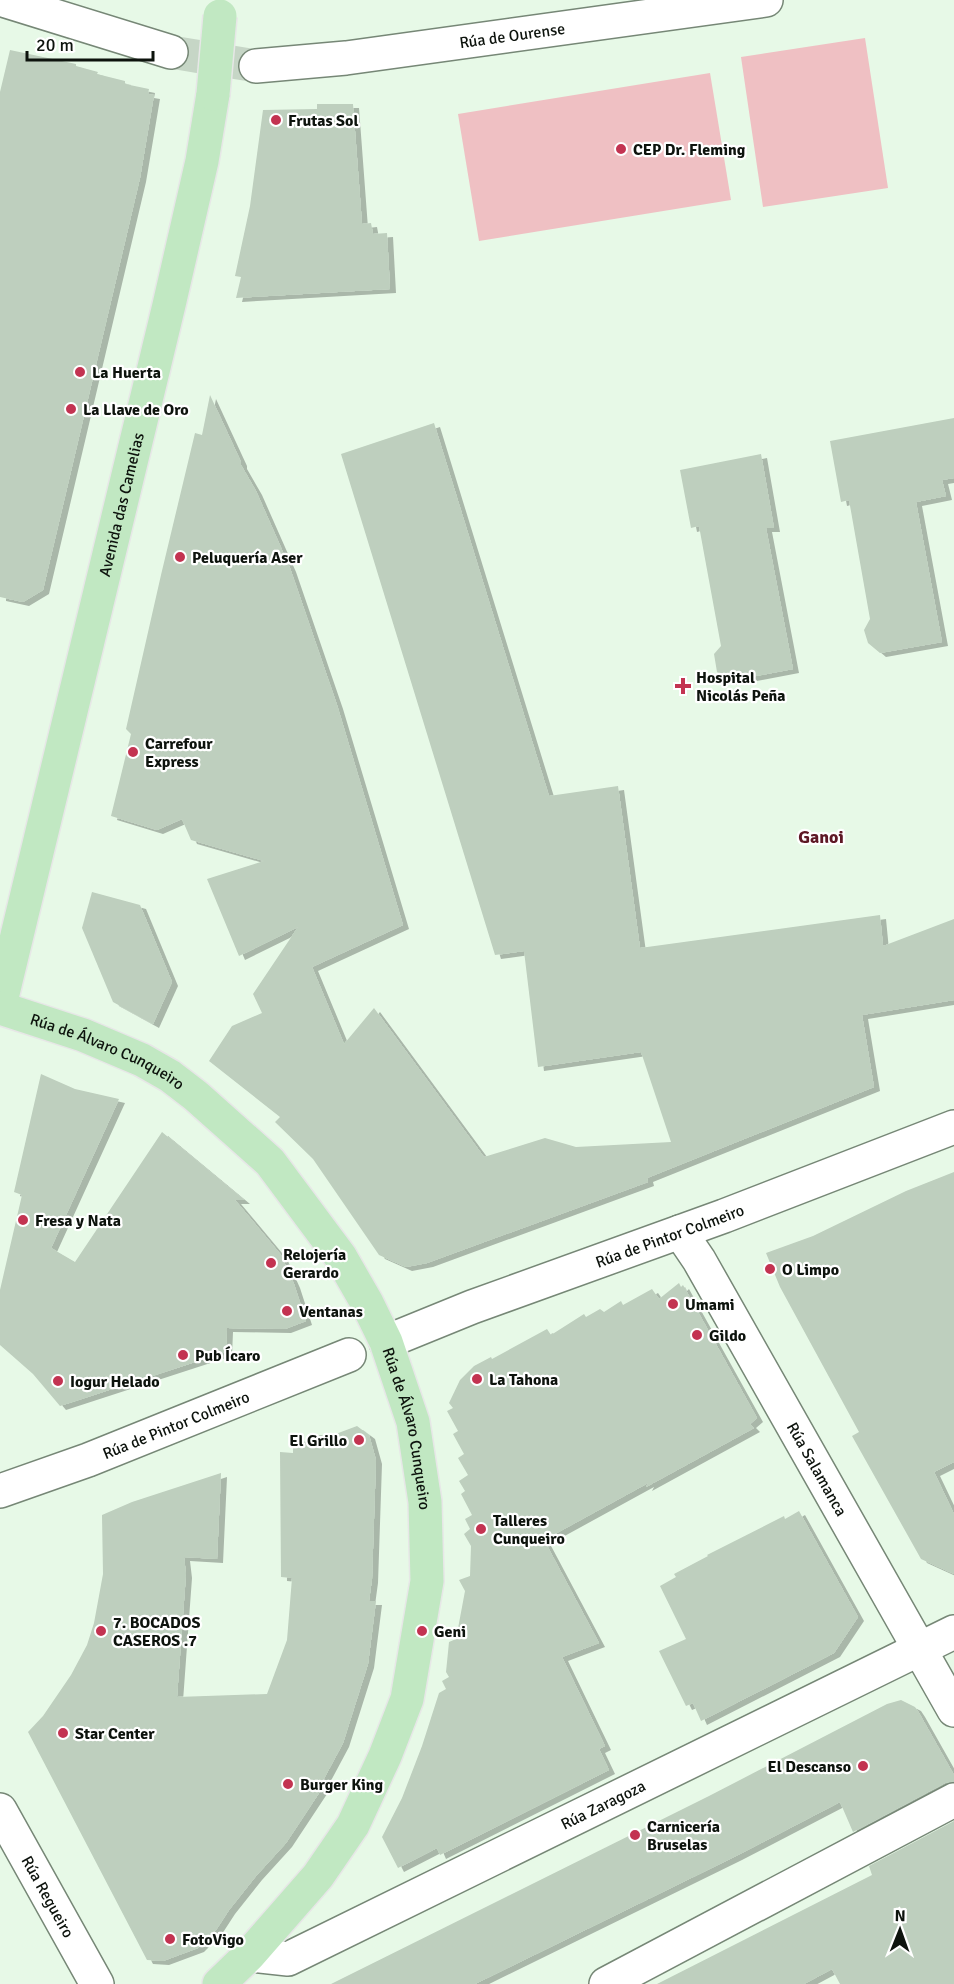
<svg xmlns="http://www.w3.org/2000/svg" width="954" height="1984" font-family="Signika,sans-serif">
<style>
.green{fill:#efc0c3}
.building{fill:#becfbe;filter:url(#shadow)}
.lines{fill:none;stroke-linecap:round;stroke-linejoin:round}
.minor-tunnel{stroke:#c6d6c6;stroke-width:33;stroke-dasharray:33 16;stroke-linecap:butt}
.minor-casing{stroke:#768776;stroke-width:36}
.major-casing{stroke:#e7e7e7;stroke-width:36}
.minor{stroke:#fff;stroke-width:33}
.major{stroke:#c1e8c2;stroke-width:33}
.major-bridge-casing{stroke:#e7e7e7;stroke-width:36;stroke-linecap:butt}
.major-bridge{stroke:#c1e8c2;stroke-width:33}
.poi-dot{fill:#c33351;stroke:#fff;stroke-width:2}
.labels{text-anchor:middle;stroke-width:4.5;stroke-linejoin:round;paint-order:stroke}
.street-label{font-size:16px;fill:#0d130d;stroke:#fff}
.poi-label{font-size:16px;font-weight:bold;fill:#0d130d;stroke:#fff;text-anchor:start}
.neighbourhood-label{font-size:18px;font-weight:bold;fill:#5e1825;stroke:#fff}
</style>
<defs>
<filter id="shadow"><feDropShadow dx="6" dy="4" stdDeviation="0" flood-color="#0004"/></filter>
</defs>
<rect width="100%" height="100%" fill="#e7f9e7"/>
<g class="green">
<path d="M865,38L888,188L763,207L741,57Z"/>
<path d="M710,73L731,200L479,241L458,114Z"/>
</g>
<g class="building">
<path d="M10,50L76,64V66L98,72L97,74L125,81V84L149,89L148,94L154,95L140,178L43,590L23,602L0,597V92Z"/>
<path d="M317,104H353L362,224L371,223L373,234L387,233L390,289L236,298L241,277L235,276L250,206L263,110L317,109Z"/>
<path d="M210,395L241,462V465L256,491L290,568L337,705L403,925L312,967L344,1044L374,1008L484,1157L545,1138L576,1147L671,1142L641,1052L538,1067L524,951L495,955L341,454L434,423L549,796L618,786L640,948L880,915L883,946L954,919V1000L862,1015L874,1087L647,1178L648,1182L427,1263L406,1267L379,1255L313,1159L275,1122L280,1117L209,1061L232,1026L262,1013L253,994L298,927L239,956L207,879L264,861L191,840L182,819L157,830L111,816L131,734L126,729L161,575L195,433L202,435Z"/>
<path d="M954,418V478L942,480L946,496L916,502L942,642L880,653L868,643L864,630L870,619L849,500L841,502L830,441Z"/>
<path d="M761,454L774,528H766L793,669L730,681L717,672L714,654L721,646L699,526L691,528L680,470Z"/>
<path d="M92,892L140,905L172,982L153,1024L113,1002L82,928Z"/>
<path d="M41,1074L75,1089L119,1099L51,1248L75,1262L162,1132L244,1200H235L281,1255L294,1284L306,1321L285,1329L227,1328L226,1352L60,1406L33,1374L0,1345V1290L22,1195L14,1192Z"/>
<path d="M954,1172V1462L934,1472L954,1514V1574L921,1559L852,1436L859,1432L780,1287L766,1253L813,1236L906,1191Z"/>
<path d="M679,1283L681,1287L683,1285L757,1418L750,1424L754,1428L646,1487L648,1483L544,1540L599,1643L562,1657L605,1746L599,1749L609,1770L440,1855L437,1848L398,1868L382,1837L402,1798L422,1746L439,1693L446,1689L442,1681L449,1677L446,1672L449,1642L456,1639L465,1591L459,1580L470,1576L471,1546L464,1534L470,1529L465,1519L472,1515L461,1494L465,1491L459,1481L468,1475L458,1458L464,1454L453,1434L458,1431L447,1411L453,1408L449,1403L460,1380L474,1366L491,1357L492,1359L547,1329L551,1335L584,1314L586,1317L600,1309L604,1312L621,1301L623,1305L652,1289L659,1299Z"/>
<path d="M357,1426L369,1435L376,1460L372,1579L369,1601H376L368,1664L343,1743L320,1786L323,1787L286,1843L256,1876L229,1910L216,1930L198,1948L163,1961L147,1960L28,1732L43,1716L71,1675L87,1645L94,1623L103,1574L102,1515L132,1502L221,1473L217,1559L184,1557L186,1574L177,1697L267,1694L287,1640L292,1578L281,1577L280,1452L293,1453V1441L312,1442V1435H333Z"/>
<path d="M799,1511L858,1617L834,1653L701,1721L693,1703L686,1706L659,1651L686,1639L660,1586L676,1577L674,1574L708,1556L707,1555L784,1516L785,1519Z"/>
<path d="M901,1700L915,1707L919,1713L954,1775V1781L945,1783L853,1832L840,1802L736,1856L475,1984H331L709,1796L887,1704Z"/>
<path d="M954,1821V1984H840L832,1969L804,1984H657L872,1875L869,1866Z"/>
</g>
<g class="lines">
<path class="minor-tunnel" d="M171,52L256,66"/>
<defs>
<g id="minor">
<path d="M3,0L171,52"/>
<path id="s1" d="M256,66L346,58L766,0"/>
<path id="s2" d="M680,1232L699,1260L954,1710"/>
<path id="s3" d="M386,1342L472,1307L724,1216L954,1127"/>
<path id="s4" d="M0,1491L88,1460L349,1355"/>
<path id="s5" d="M0,1810L97,1984"/>
<path id="s6" d="M249,1955L288,1959L954,1632"/>
<path d="M606,1984L954,1800"/>
</g>
<g id="major">
<path id="s7" d="M0,1006L169,305L202,161L213,94"/>
<path id="s8" d="M0,1008L83,1035L142,1060L170,1076L196,1096L270,1162L340,1256L367,1303L386,1342L413,1422L425,1502L427,1581L407,1699L385,1756L353,1825L318,1876L249,1955L219,1984"/>
</g>
</defs>
<use href="#minor" class="minor-casing"/>
<use href="#major" class="major-casing"/>
<use href="#minor" class="minor"/>
<use href="#major" class="major"/>
<defs>
<path id="major-bridge" d="M213,94L220,16"/>
</defs>
<use href="#major-bridge" class="major-bridge-casing"/>
<use href="#major-bridge" class="major-bridge"/>
</g>
<g class="poi-dot">
<circle cx="276" cy="120" r="6"/>
<circle cx="621" cy="149" r="6"/>
<circle cx="80" cy="372" r="6"/>
<circle cx="71" cy="409" r="6"/>
<circle cx="180" cy="557" r="6"/>
<path d="M680 677h6v6h6v6h-6v6h-6v-6h-6v-6h6z"/>
<circle cx="133" cy="752" r="6"/>
<circle cx="23" cy="1220" r="6"/>
<circle cx="271" cy="1263" r="6"/>
<circle cx="770" cy="1269" r="6"/>
<circle cx="673" cy="1304" r="6"/>
<circle cx="287" cy="1311" r="6"/>
<circle cx="697" cy="1335" r="6"/>
<circle cx="183" cy="1355" r="6"/>
<circle cx="477" cy="1379" r="6"/>
<circle cx="58" cy="1381" r="6"/>
<circle cx="359" cy="1440" r="6"/>
<circle cx="481" cy="1529" r="6"/>
<circle cx="101" cy="1631" r="6"/>
<circle cx="422" cy="1631" r="6"/>
<circle cx="63" cy="1733" r="6"/>
<circle cx="863" cy="1766" r="6"/>
<circle cx="288" cy="1784" r="6"/>
<circle cx="635" cy="1835" r="6"/>
<circle cx="170" cy="1939" r="6"/>
</g>
<g class="labels">
<g class="street-label">
<text dy="6" stroke="none"><textPath href="#s1" startOffset="258">Rúa de Ourense</textPath></text>
<text dy="6" stroke="none"><textPath href="#s7" startOffset="516">Avenida das Camelias</textPath></text>
<text dy="6" stroke="none"><textPath href="#s8" startOffset="116">Rúa de Álvaro Cunqueiro</textPath></text>
<text dy="6" stroke="none"><textPath href="#s3" startOffset="303">Rúa de Pintor Colmeiro</textPath></text>
<text dy="6" stroke="none"><textPath href="#s4" startOffset="188">Rúa de Pintor Colmeiro</textPath></text>
<text dy="6" stroke="none"><textPath href="#s8" startOffset="620">Rúa de Álvaro Cunqueiro</textPath></text>
<text dy="6" stroke="none"><textPath href="#s2" startOffset="274">Rúa Salamanca</textPath></text>
<text dy="6" stroke="none"><textPath href="#s6" startOffset="390">Rúa Zaragoza</textPath></text>
<text dy="6" stroke="none"><textPath href="#s5" startOffset="99">Rúa Regueiro</textPath></text>
</g>
<g class="poi-label">
<text x="288" y="126">Frutas Sol</text>
<text x="633" y="155">CEP Dr. Fleming</text>
<text x="92" y="378">La Huerta</text>
<text x="83" y="415">La Llave de Oro</text>
<text x="192" y="563">Peluquería Aser</text>
<text x="696" y="683">Hospital<tspan x="696" dy="18">Nicolás Peña</tspan></text>
<text x="145" y="749">Carrefour<tspan x="145" dy="18">Express</tspan></text>
<text x="35" y="1226">Fresa y Nata</text>
<text x="283" y="1260">Relojería<tspan x="283" dy="18">Gerardo</tspan></text>
<text x="782" y="1275">O Limpo</text>
<text x="685" y="1310">Umami</text>
<text x="299" y="1317">Ventanas</text>
<text x="709" y="1341">Gildo</text>
<text x="195" y="1361">Pub Ícaro</text>
<text x="489" y="1385">La Tahona</text>
<text x="70" y="1387">Iogur Helado</text>
<text x="347" y="1446" text-anchor="end">El Grillo</text>
<text x="493" y="1526">Talleres<tspan x="493" dy="18">Cunqueiro</tspan></text>
<text x="113" y="1628">7. BOCADOS<tspan x="113" dy="18">CASEROS .7</tspan></text>
<text x="434" y="1637">Geni</text>
<text x="75" y="1739">Star Center</text>
<text x="851" y="1772" text-anchor="end">El Descanso</text>
<text x="300" y="1790">Burger King</text>
<text x="647" y="1832">Carnicería<tspan x="647" dy="18">Bruselas</tspan></text>
<text x="182" y="1945">FotoVigo</text>
</g>
<g class="neighbourhood-label">
<text x="821" y="843">Ganoi</text>
</g>
</g>
<g transform="translate(900 1930) rotate(1)" stroke="#ffffff" stroke-width="4.5" paint-order="stroke">
<path d="M0-4.5L10 22L0 15L-10 22Z" fill="#0d130d"/>
<text y="-9" font-size="16" font-weight="bold" text-anchor="middle" fill="#0d130d">N</text>
</g>
<path d="M27 51v9h126v-9" fill="none" stroke="#0d130d" stroke-width="3"/>
<text x="36" y="51" font-size="18" fill="#0d130d" stroke="#ffffff" stroke-width="4.5" paint-order="stroke">20 m</text>
</svg>
